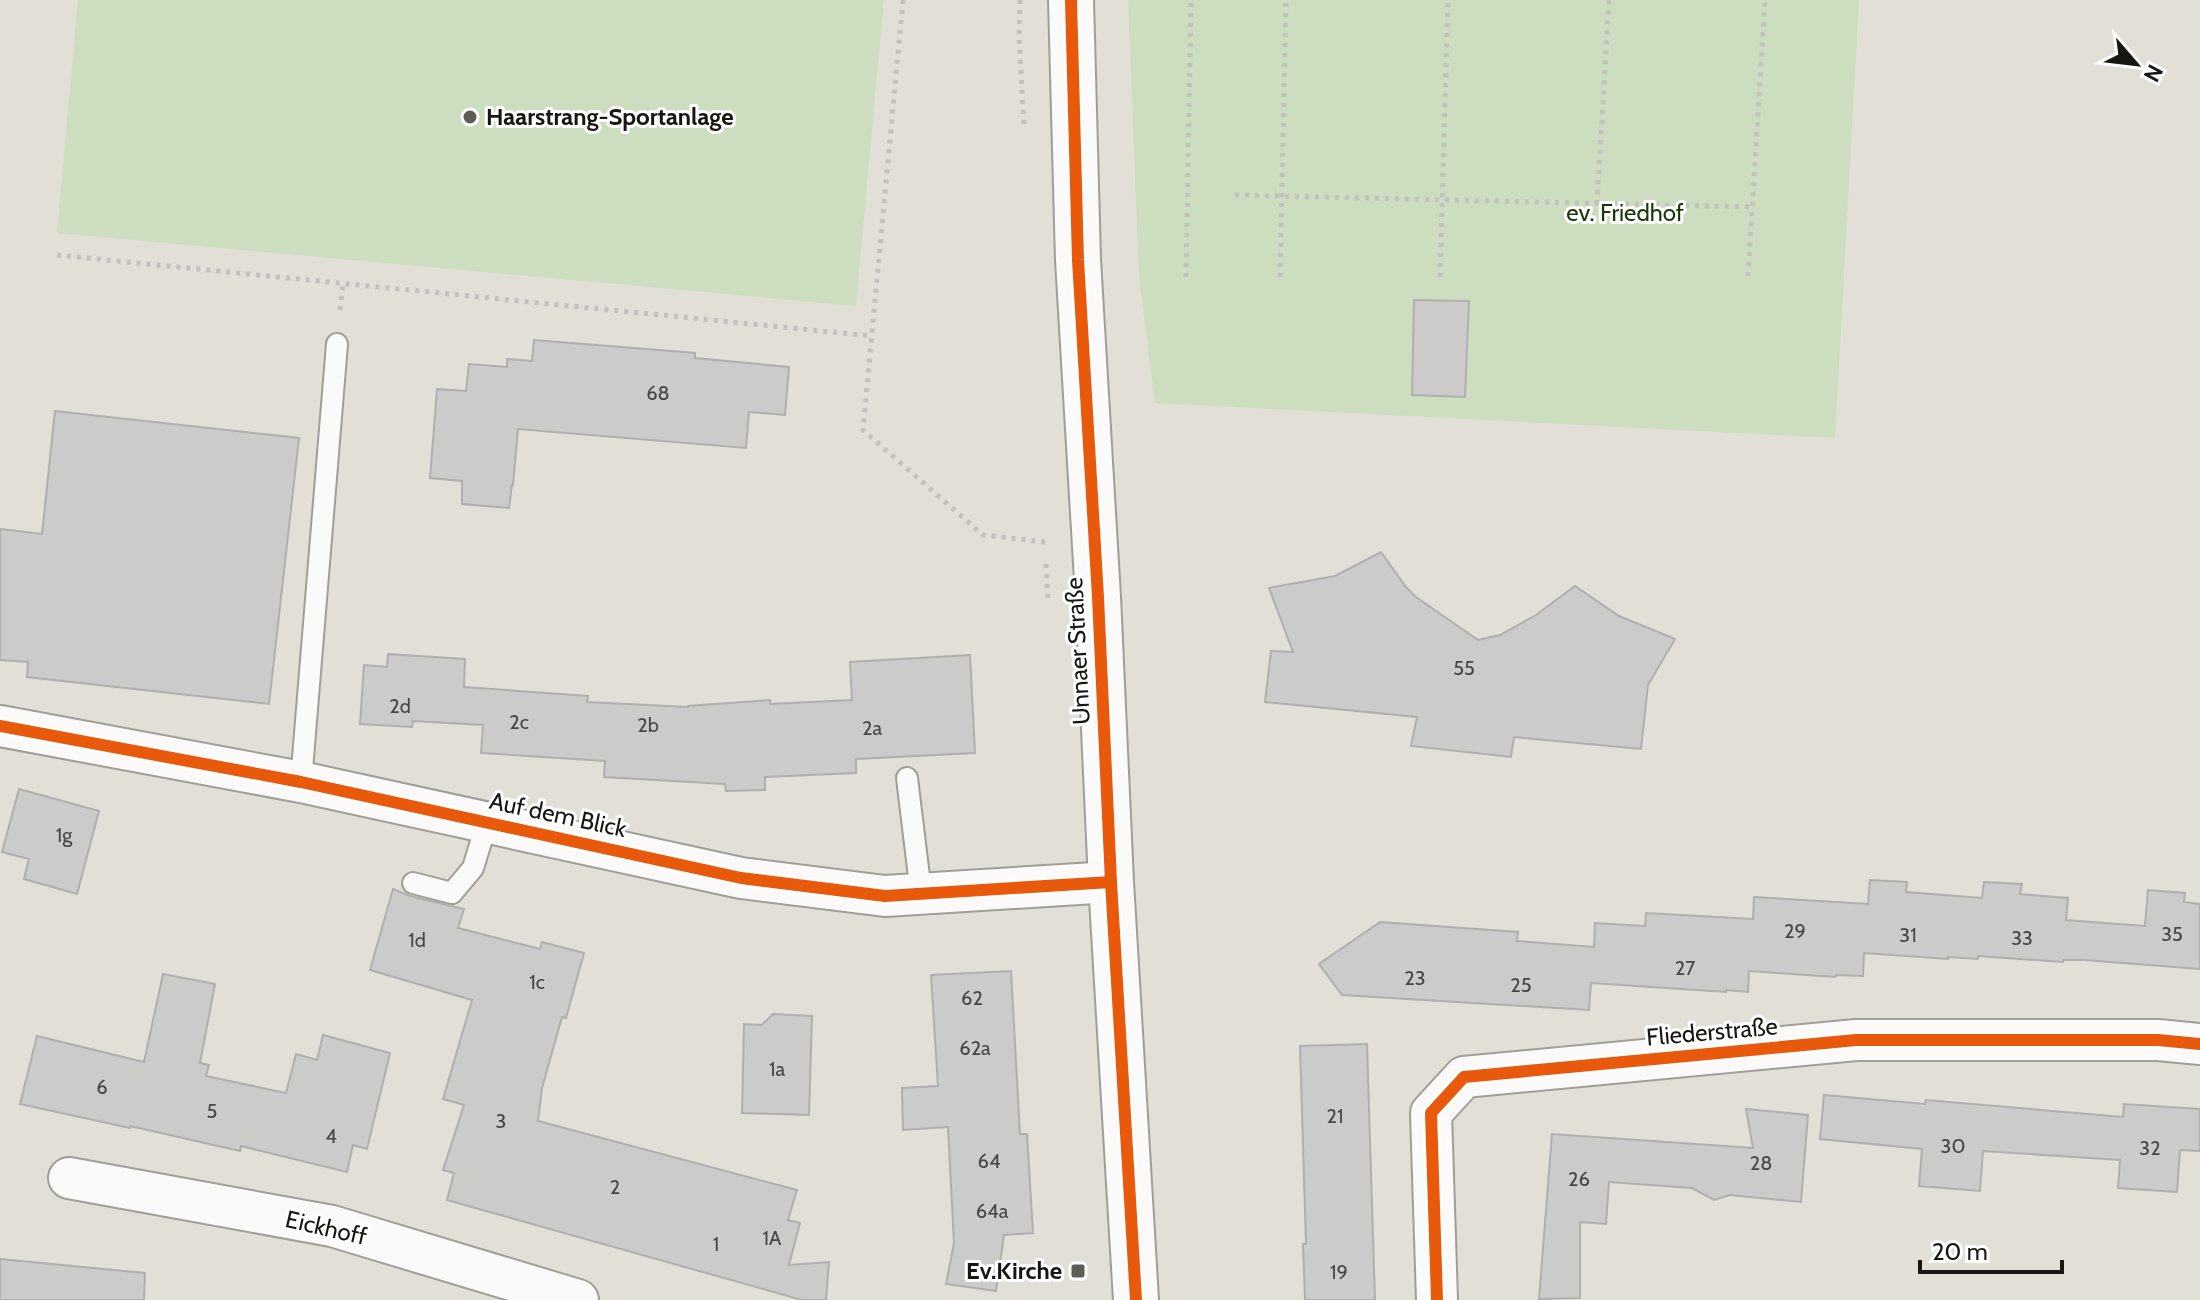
<svg xmlns="http://www.w3.org/2000/svg" width="2200" height="1300" font-family="Cabin,sans-serif">
<style>
.green{fill:#cddec0}
.building{fill:#cccbca;stroke:#b0afae;stroke-width:2}
.lines{fill:none;stroke-linecap:round;stroke-linejoin:round}
.lane-casing{stroke:#a09e97;stroke-width:24}
.street-casing{stroke:#a09e97;stroke-width:44}
.secondary-casing{stroke:#a09e97;stroke-width:48}
.path{stroke:#c2c1be;stroke-width:5;stroke-dasharray:4 6;stroke-linecap:butt}
.lane{stroke:#fbfaf9;stroke-width:20}
.street{stroke:#fbfaf9;stroke-width:40}
.secondary{stroke:#fbfaf9;stroke-width:44}
.cycleway-casing{stroke:#fff;stroke-width:17}
.cycleway{stroke:#e8590c;stroke-width:12}
.poi-dot{fill:#5f5c55;stroke:#fff;stroke-width:3}
.labels{text-anchor:middle;stroke-width:6;stroke-linejoin:round;paint-order:stroke}
.number-label{font-size:20px;fill:#484642}
.poi-label{font-size:24px;font-weight:bold;fill:#181610;stroke:#fff;text-anchor:start}
.park-label{font-size:24px;fill:#193808;stroke:#fff}
.street-label{font-size:24px;fill:#181610;stroke:#fff}
</style>
<rect width="100%" height="100%" fill="#e2dfd6"/>
<g class="green">
<path d="M78,0H884L856,306L57,233Z"/>
<path d="M1128,0H1859L1835,438L1155,403L1139,278Z"/>
</g>
<g class="building">
<path d="M1414,300L1469,301L1465,397L1412,395Z"/>
<path d="M534,340L695,353V358L789,367L785,415L749,412L746,448L518,429L513,485H512L509,508L462,504V481L430,478L437,389L466,391L469,364L507,367V359L532,361Z"/>
<path d="M55,411L299,438L269,704L27,677L28,662L0,660V529L42,534Z"/>
<path d="M1381,552L1406,587L1416,597L1478,640L1500,635L1536,615L1575,586L1619,616L1675,639L1648,685L1641,749L1514,737L1511,757L1411,746L1417,717L1265,702L1271,651L1293,652L1269,588L1335,576Z"/>
<path d="M388,654L465,659L464,687L588,696L587,702L688,707V706L770,700V704L852,700L850,662L970,655L975,753L856,759V773L765,777V790L726,791L725,784L604,777L605,761L481,753L483,725L413,721L412,727L360,724L364,665L387,667Z"/>
<path d="M19,789L99,811L77,894L24,879L29,859L2,852Z"/>
<path d="M1870,880L1907,882L1906,892L1982,898L1984,882L2022,884L2020,894L2068,898L2066,920L2145,926L2148,890L2185,893L2184,902L2200,904V969L2084,960H2063V962L1978,956V959L1948,957V959L1864,953L1863,976L1836,975L1835,977L1749,971L1748,992L1726,990V992L1591,983L1589,1010L1342,995L1319,964L1380,922L1518,932L1517,941L1594,947L1595,923L1645,926L1646,913L1753,919L1754,897L1868,904Z"/>
<path d="M393,889L410,896L464,909L458,928L540,949L542,942L584,953L566,1018L562,1017L542,1088L538,1121L797,1190L788,1220L800,1223L789,1265L829,1262L826,1300H802L447,1200L454,1173L443,1170L464,1105L443,1099L472,1000L370,970Z"/>
<path d="M1011,971L1020,1134H1027L1033,1233L1004,1235L996,1291L946,1284L954,1243L948,1127L903,1130L902,1088L938,1086L931,975Z"/>
<path d="M163,974L215,984L200,1063L209,1065L206,1076L286,1093L296,1054L317,1060L323,1035L390,1053L367,1149L353,1145L347,1172L241,1146L240,1151L130,1126V1128L20,1104L37,1036L144,1062Z"/>
<path d="M773,1014L812,1016L809,1115L742,1113L744,1024L762,1025Z"/>
<path d="M1367,1044L1375,1300H1305L1303,1244H1306L1300,1046Z"/>
<path d="M1824,1095L1925,1104L1926,1100L2123,1117L2124,1104L2200,1109V1151L2180,1150L2177,1192L2118,1188L2120,1160L1983,1151L1980,1191L1919,1186L1922,1149L1820,1139Z"/>
<path d="M1746,1109L1808,1115L1801,1202L1730,1195L1714,1200L1692,1188L1609,1182L1606,1224L1580,1222V1298L1539,1299L1552,1134L1753,1148Z"/>
<path d="M0,1259L145,1273L144,1300H0Z"/>
</g>
<g class="lines">
<defs>
<g id="lane">
<path d="M907,778L921,893"/>
<path d="M301,782L337,344"/>
<path d="M413,883L452,893L473,868L487,822"/>
</g>
<g id="street">
<path d="M0,726L301,782L741,878L885,896L1111,882"/>
<path d="M69,1178L332,1226L578,1300"/>
<path d="M1437,1300L1431,1113L1464,1077L1856,1040H2158L2200,1044"/>
</g>
<path id="secondary" d="M1071,0L1078,260L1098,597L1111,882L1136,1300"/>
</defs>
<use href="#lane" class="lane-casing"/>
<use href="#street" class="street-casing"/>
<use href="#secondary" class="secondary-casing"/>
<g class="path">
<path d="M903,0L863,430L983,535L1045,542"/>
<path d="M1020,0L1019,35L1024,127"/>
<path d="M1235,195L1753,207"/>
<path d="M1597,204L1609,0"/>
<path d="M57,255L872,336"/>
<path d="M1748,276L1765,0"/>
<path d="M1186,277L1191,0"/>
<path d="M1280,277L1286,0"/>
<path d="M1440,277L1448,0"/>
<path d="M340,310L343,284"/>
<path d="M1046,564L1048,598"/>
</g>
<use href="#lane" class="lane"/>
<use href="#street" class="street"/>
<use href="#secondary" class="secondary"/>
<defs>
<g id="cycleway">
<path d="M1071,0L1078,260L1098,597L1111,882L1136,1300"/>
<path d="M0,726L301,782L741,878L885,896L1111,882"/>
<path d="M1437,1300L1431,1113L1464,1077L1856,1040H2158L2200,1044"/>
</g>
</defs>
<use href="#cycleway" class="cycleway-casing"/>
<use href="#cycleway" class="cycleway"/>
</g>
<g class="poi-dot">
<circle cx="470" cy="117" r="8"/>
<rect x="1070" y="1263" width="16" height="16" rx="4"/>
</g>
<g class="labels">
<g class="number-label">
<text x="658" y="400">68</text>
<text x="1464" y="675">55</text>
<text x="400" y="713">2d</text>
<text x="519" y="729">2c</text>
<text x="648" y="732">2b</text>
<text x="872" y="735">2a</text>
<text x="64" y="842">1g</text>
<text x="1795" y="938">29</text>
<text x="2172" y="941">35</text>
<text x="1908" y="942">31</text>
<text x="2022" y="945">33</text>
<text x="417" y="947">1d</text>
<text x="1685" y="975">27</text>
<text x="1415" y="985">23</text>
<text x="537" y="989">1c</text>
<text x="1521" y="992">25</text>
<text x="972" y="1005">62</text>
<text x="975" y="1055">62a</text>
<text x="777" y="1076">1a</text>
<text x="102" y="1094">6</text>
<text x="212" y="1118">5</text>
<text x="1335" y="1123">21</text>
<text x="501" y="1128">3</text>
<text x="331" y="1143">4</text>
<text x="1953" y="1153">30</text>
<text x="2150" y="1155">32</text>
<text x="989" y="1168">64</text>
<text x="1761" y="1170">28</text>
<text x="1579" y="1186">26</text>
<text x="615" y="1194">2</text>
<text x="992" y="1218">64a</text>
<text x="772" y="1245">1A</text>
<text x="716" y="1251">1</text>
<text x="1339" y="1279">19</text>
</g>
<g class="poi-label">
<text x="486" y="125">Haarstrang-Sportanlage</text>
<text x="1062" y="1279" text-anchor="end">Ev.Kirche</text>
</g>
<g class="park-label">
<text x="1625" y="221">ev. Friedhof</text>
</g>
<g class="street-label">
<text transform="translate(1078 651) rotate(-93)" y="8">Unnaer Straße</text>
<text transform="translate(558 815) rotate(12)" y="8">Auf dem Blick</text>
<text transform="translate(1712 1032) rotate(-5)" y="8">Fliederstraße</text>
<text transform="translate(326 1228) rotate(13)" y="8">Eickhoff</text>
</g>
</g>
<g transform="translate(2136 64) rotate(118)" stroke="#ffffff" stroke-width="6" paint-order="stroke">
<path d="M0-6L14 30L0 20L-14 30Z" fill="#181610"/>
<text y="-12" font-size="22" font-weight="bold" text-anchor="middle" fill="#181610">N</text>
</g>
<path d="M1920 1260v12h142v-12" fill="none" stroke="#181610" stroke-width="4"/>
<text x="1932" y="1260" font-size="24" fill="#181610" stroke="#ffffff" stroke-width="6" paint-order="stroke">20 m</text>
</svg>
